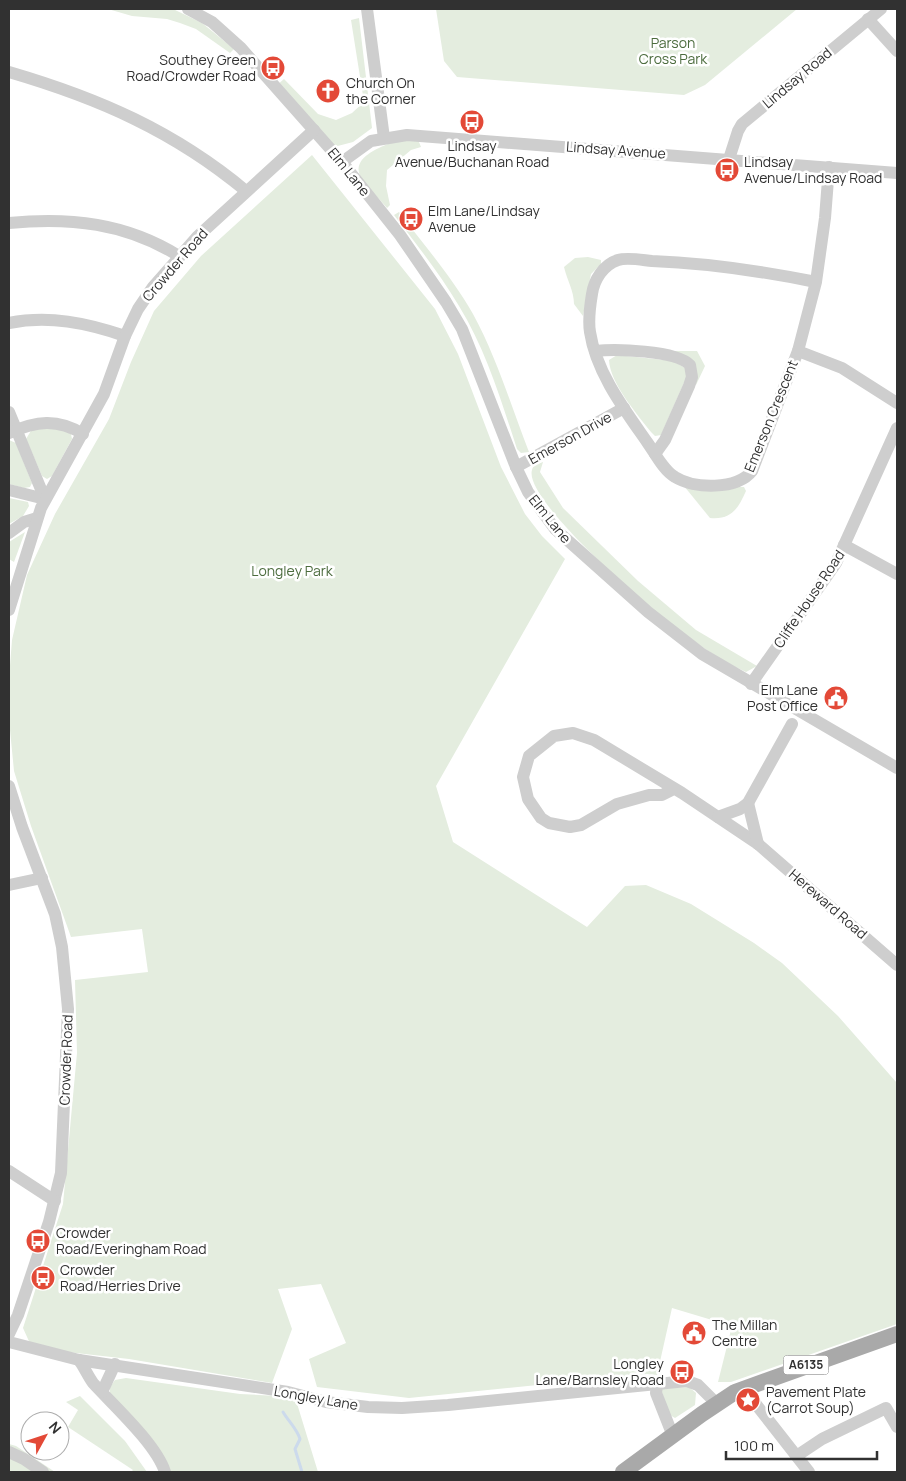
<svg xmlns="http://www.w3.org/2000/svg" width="906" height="1481" font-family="Manrope,sans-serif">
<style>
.green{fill:#e4eddf}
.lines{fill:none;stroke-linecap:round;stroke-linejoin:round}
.stream{stroke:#ccdaec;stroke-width:3}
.minor{stroke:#cecece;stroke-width:12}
.major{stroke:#a9a9a9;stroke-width:16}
.labels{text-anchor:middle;stroke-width:5;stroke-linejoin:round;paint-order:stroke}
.shield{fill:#fff;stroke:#6f6f6f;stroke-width:1}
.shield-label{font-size:12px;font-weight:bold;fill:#313131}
.park-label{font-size:14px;fill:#4c6c3e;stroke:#fff}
.poi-label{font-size:14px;fill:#313131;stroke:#fff;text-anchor:start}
.street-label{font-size:14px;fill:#313131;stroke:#fff}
</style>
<rect width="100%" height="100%" fill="#fff"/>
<g class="green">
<path d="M108,9H173L202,23L234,49L230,53L196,29L180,23L167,19L132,16Z"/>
<path d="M436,9H797L705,85L684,95L457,77L444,61Z"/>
<path d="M359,18L372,128L353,142L330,148L276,86L284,79L318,114L336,120L352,113L364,102L351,20Z"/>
<path d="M409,137H417L421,147L411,150L387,170L386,186L390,205L387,208C379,198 367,188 361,177C348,154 394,142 409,137Z"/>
<path d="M312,155L435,309L458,354L501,467L525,514L542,536L565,559L436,786L453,842L587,927L625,886L646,885L691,904L754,943L782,963L838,1016L897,1083V1324L731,1382H718L732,1326L672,1308L657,1375L647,1374L409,1398L317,1387L309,1359L346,1343L321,1284L278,1289L292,1329L272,1383L129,1359L32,1348L23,1328L63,1204L77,1053L75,980L148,972L142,929L71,937L31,826L14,771L9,720V678L12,640L27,575L55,514L109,419L131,362L154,311L201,256Z"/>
<path d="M399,212C424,245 452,277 473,314C497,358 511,406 529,452L521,453L517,449C501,400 486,350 459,306C440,274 417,245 394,215Z"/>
<path d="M588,257L601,260V264L591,274L583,316L574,304C574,291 567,280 564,267L575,258Z"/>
<path d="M672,351H697L705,366L696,385V373Z"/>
<path d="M617,355L674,361L685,368L687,376L661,435L655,436L651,432C637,414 610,383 609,360Z"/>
<path d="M58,428L71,434L72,439L52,476L47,479L42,476L26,439L32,429Z"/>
<path d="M9,440L16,443L32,483L30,487L24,488L9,484Z"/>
<path d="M543,462L540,472L563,508L638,581L696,630L757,666L746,672C718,660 691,639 667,620C643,603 523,498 532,470C533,465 538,463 543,462Z"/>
<path d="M684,486L744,487L746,491C738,509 731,520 710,518Z"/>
<path d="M9,498L28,502L29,506L23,516L9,524Z"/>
<path d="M25,532L14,562L9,559V542Z"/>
<path d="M126,1378L240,1394L295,1397L318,1472H165L110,1394V1387L115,1380Z"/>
<path d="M689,1387L696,1393L695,1405L675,1418L670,1415L661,1390L665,1388Z"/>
<path d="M80,1396L125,1441L147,1472H131L133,1470L68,1427L78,1410L66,1402Z"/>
<path d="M9,1444L16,1446L55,1472H9Z"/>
</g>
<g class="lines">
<path class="stream" d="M283,1412C289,1422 297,1429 300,1439L295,1449L302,1472"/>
<g class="minor">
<path d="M188,9L212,22L241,48L342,162L400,235L446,302L462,329L516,467L528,492L555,529L648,612L702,654L897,768"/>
<path d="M367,9L384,138"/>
<path d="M868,19L897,51"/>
<path d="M9,72C98,98 174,131 246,191"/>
<path d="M729,159L738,131L742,124L881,9"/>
<path d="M342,162L371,141L407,135L897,173"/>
<path d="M9,223C70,217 126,223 179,256"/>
<path d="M816,282C761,271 708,263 652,261C642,260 627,257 618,260C603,265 594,280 592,294C590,306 588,320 590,332C596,372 624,409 647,442C655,453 663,470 675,477C694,489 737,490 752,471L798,351L816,282L825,218L829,167"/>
<path d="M9,323C49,315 87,323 125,336"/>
<path d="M595,351C615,349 676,350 690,365L692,377L689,386L665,440L655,454"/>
<path d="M798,351L842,368L897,403"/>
<path d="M9,412L45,499"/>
<path d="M9,433C36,421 57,418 83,434"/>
<path d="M516,467L624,408"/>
<path d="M9,490L45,499"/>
<path d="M9,533L24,522L37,518"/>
<path d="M844,545L897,574"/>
<path d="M9,610L41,508L104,394L125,336L138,309L153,287L197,237L314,130"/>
<path d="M751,684L836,563L897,428"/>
<path d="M9,786L22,827L55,914L62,947L68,1009L61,1173L49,1222L18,1315L9,1334"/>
<path d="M674,789L662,795H649L617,804L581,825L570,827L549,823L541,818L528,799L523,777L529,756L554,736L573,733L594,740L682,793L758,844L897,965"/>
<path d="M748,803L758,844"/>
<path d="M718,817L740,809L748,803L792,724"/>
<path d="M9,885L42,878"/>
<path d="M9,1171L55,1201"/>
<path d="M9,1342L79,1360L288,1392L326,1402L368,1407L402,1408L448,1405L687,1381L698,1385L717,1404"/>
<path d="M79,1360C84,1367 88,1376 93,1383C114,1406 156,1444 165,1472"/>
<path d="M657,1385L656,1393L673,1436"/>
<path d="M744,1389L809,1472"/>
<path d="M102,1392L115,1364"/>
<path d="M9,1452L24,1459L43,1472"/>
<path d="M798,1455L822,1439L886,1408L897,1427"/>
</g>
<path class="major" d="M623,1472L702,1414L735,1392L897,1334"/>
</g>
<defs>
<symbol id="bus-disc" viewBox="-11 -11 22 22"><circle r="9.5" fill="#e34937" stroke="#fff"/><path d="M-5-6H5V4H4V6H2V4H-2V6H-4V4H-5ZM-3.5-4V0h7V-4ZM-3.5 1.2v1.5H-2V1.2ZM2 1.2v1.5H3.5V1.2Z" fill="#fff"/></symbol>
<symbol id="church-disc" viewBox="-11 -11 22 22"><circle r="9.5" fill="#e34937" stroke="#fff"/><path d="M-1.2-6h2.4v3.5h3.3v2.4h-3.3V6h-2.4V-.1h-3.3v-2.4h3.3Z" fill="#fff"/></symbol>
<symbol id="civic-disc" viewBox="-11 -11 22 22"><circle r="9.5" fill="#e34937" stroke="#fff"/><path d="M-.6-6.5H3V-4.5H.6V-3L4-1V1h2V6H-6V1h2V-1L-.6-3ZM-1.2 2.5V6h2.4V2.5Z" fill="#fff"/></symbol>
<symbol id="sight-disc" viewBox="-11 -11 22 22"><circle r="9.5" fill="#e34937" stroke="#fff"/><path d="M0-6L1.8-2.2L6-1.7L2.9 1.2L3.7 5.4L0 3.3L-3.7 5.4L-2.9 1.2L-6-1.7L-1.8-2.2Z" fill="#fff"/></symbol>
</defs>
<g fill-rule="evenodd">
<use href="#bus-disc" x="259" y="54" width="28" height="28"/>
<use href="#church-disc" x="314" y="77" width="28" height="28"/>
<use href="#bus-disc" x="458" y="108" width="28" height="28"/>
<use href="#bus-disc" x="713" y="156" width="28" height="28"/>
<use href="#bus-disc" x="397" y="205" width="28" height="28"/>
<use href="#civic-disc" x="822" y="684" width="28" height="28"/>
<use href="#bus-disc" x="24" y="1227" width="28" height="28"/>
<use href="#bus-disc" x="29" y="1264" width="28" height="28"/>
<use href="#civic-disc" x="680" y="1319" width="28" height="28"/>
<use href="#bus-disc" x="668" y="1358" width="28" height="28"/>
<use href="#sight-disc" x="734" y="1386" width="28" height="28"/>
</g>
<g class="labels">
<rect class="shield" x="783.5" y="1355.5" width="45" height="19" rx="4"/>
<g class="shield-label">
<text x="806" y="1369">A6135</text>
</g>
<g class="park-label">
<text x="673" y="48">Parson<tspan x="673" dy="16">Cross Park</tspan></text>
<text x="292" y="576">Longley Park</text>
</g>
<g class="poi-label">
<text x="256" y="65" text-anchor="end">Southey Green<tspan x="256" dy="16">Road/Crowder Road</tspan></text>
<text x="346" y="88">Church On<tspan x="346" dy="16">the Corner</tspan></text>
<text x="472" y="151" text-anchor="middle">Lindsay<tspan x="472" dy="16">Avenue/Buchanan Road</tspan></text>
<text x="744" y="167">Lindsay<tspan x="744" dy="16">Avenue/Lindsay Road</tspan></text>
<text x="428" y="216">Elm Lane/Lindsay<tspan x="428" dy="16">Avenue</tspan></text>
<text x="818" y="695" text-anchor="end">Elm Lane<tspan x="818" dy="16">Post Office</tspan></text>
<text x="56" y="1238">Crowder<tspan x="56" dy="16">Road/Everingham Road</tspan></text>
<text x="60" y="1275">Crowder<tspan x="60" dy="16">Road/Herries Drive</tspan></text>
<text x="712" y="1330">The Millan<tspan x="712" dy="16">Centre</tspan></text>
<text x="664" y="1369" text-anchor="end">Longley<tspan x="664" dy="16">Lane/Barnsley Road</tspan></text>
<text x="766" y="1397">Pavement Plate<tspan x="766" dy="16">(Carrot Soup)</tspan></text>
</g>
<g class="street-label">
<text transform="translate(797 78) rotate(-40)" y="5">Lindsay Road</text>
<text transform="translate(616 150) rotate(4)" y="5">Lindsay Avenue</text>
<text transform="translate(349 172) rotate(51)" y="5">Elm Lane</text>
<text transform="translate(175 265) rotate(-49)" y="5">Crowder Road</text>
<text transform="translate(771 416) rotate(-68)" y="5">Emerson Crescent</text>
<text transform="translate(570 438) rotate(-29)" y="5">Emerson Drive</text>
<text transform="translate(550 519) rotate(51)" y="5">Elm Lane</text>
<text transform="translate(809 599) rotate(-56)" y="5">Cliffe House Road</text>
<text transform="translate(828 904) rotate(41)" y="5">Hereward Road</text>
<text transform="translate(66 1060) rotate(-88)" y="5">Crowder Road</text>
<text transform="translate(316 1398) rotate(10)" y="5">Longley Lane</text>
</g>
</g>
<rect width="906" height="1481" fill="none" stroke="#313131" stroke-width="20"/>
<g transform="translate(45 1436) rotate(50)"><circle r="24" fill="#ffffff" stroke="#adadad"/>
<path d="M0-4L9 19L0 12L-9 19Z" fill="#e34937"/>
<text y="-8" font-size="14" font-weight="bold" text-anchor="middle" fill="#313131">N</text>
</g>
<path d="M726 1451v8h151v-8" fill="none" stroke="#313131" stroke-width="2.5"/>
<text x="734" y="1451" font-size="15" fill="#313131" stroke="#ffffff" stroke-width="4" paint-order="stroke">100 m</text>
</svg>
